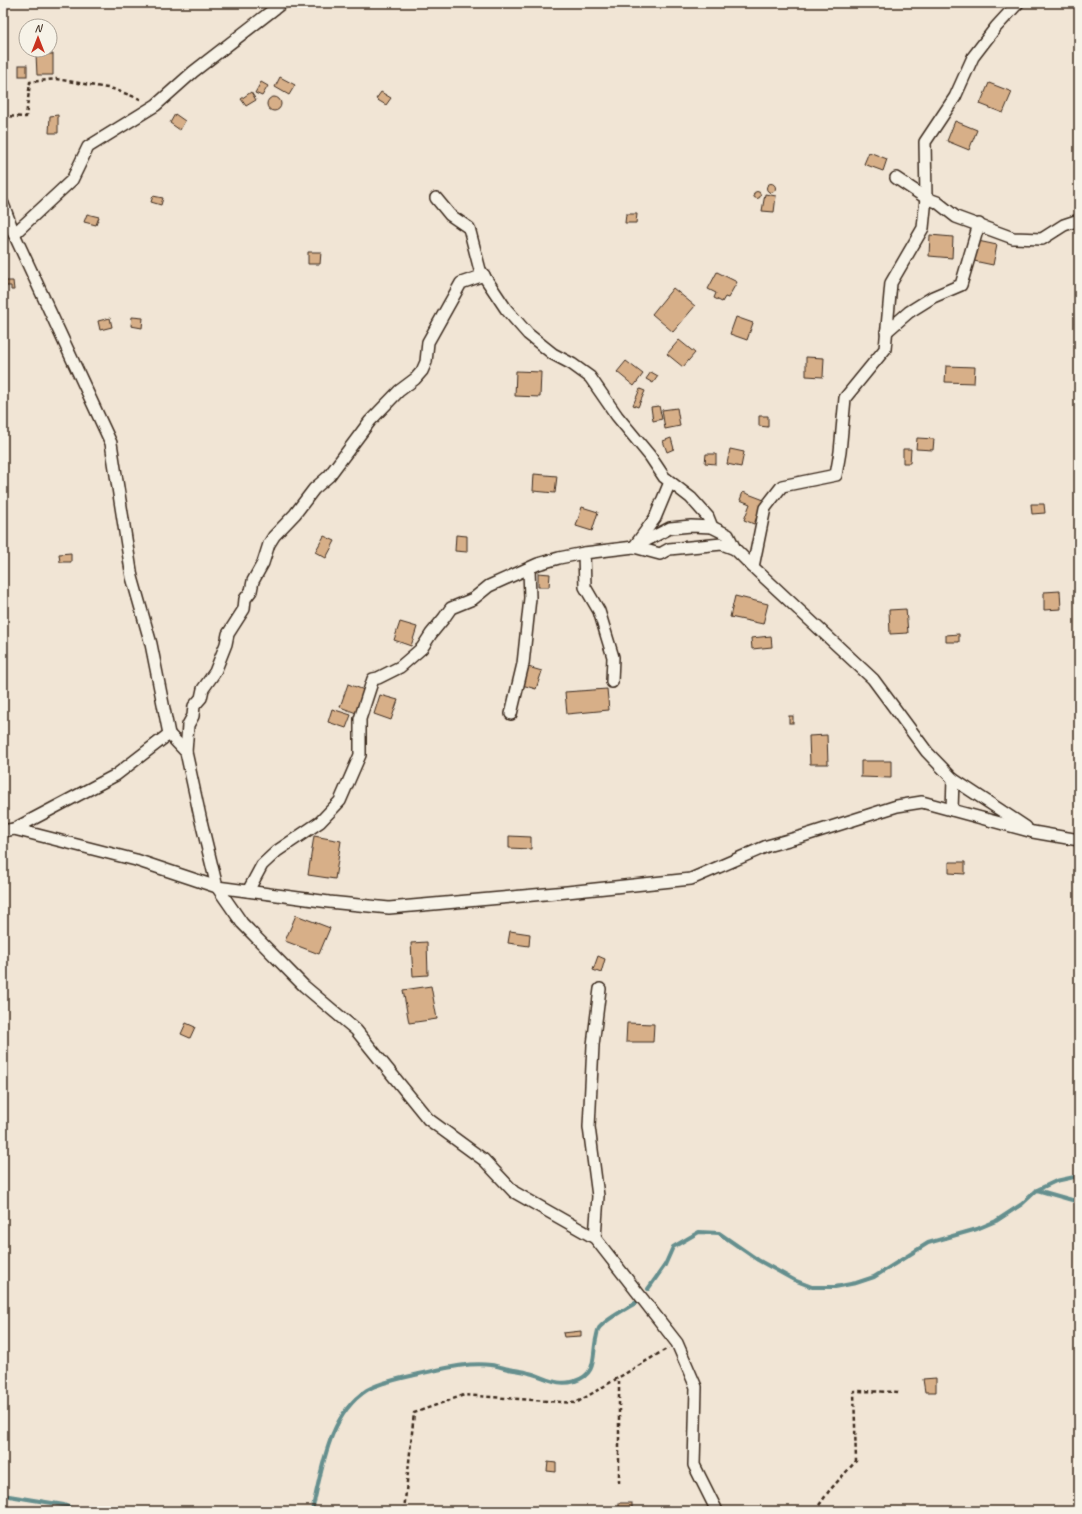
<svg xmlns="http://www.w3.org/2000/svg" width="1082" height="1514" font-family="Caveat,sans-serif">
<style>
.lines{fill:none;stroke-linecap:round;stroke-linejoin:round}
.stream{stroke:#658f8e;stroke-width:4}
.building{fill:#d7af88;stroke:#3b2a1e}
.minor-casing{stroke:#3b2a1e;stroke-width:14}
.path{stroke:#3b2a1e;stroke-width:2.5;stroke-dasharray:4 3;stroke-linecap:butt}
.minor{stroke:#f7f3e8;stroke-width:11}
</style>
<rect width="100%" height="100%" fill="#f1e5d5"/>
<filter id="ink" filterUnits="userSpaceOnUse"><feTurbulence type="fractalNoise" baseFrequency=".025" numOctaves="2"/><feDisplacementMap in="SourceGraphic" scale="8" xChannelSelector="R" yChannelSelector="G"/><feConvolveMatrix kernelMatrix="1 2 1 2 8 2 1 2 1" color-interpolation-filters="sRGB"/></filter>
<g filter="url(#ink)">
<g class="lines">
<g class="stream">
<path d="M1037,1190L1079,1202"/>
<path d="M648,1289L665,1265L673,1247L699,1232L719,1233L758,1260L794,1280L812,1287H835L856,1283L874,1277L928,1243L977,1229L996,1221L1022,1204L1037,1190L1056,1181L1079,1176"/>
<path d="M3,1495L64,1505L78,1511"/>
<path d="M312,1511C322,1470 328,1415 367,1390C380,1382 403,1378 419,1374C442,1369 467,1362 491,1365C499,1366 506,1369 514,1370C519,1371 524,1371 529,1373C546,1377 557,1387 575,1381C597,1374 592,1358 596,1339C597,1336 597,1331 599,1328C607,1318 626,1309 637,1302"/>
</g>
</g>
<g class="building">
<path d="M36,54H53V75H37Z"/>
<rect x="19" y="65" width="8" height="11"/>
<path d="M280,77L295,85L289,95L275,87Z"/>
<path d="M261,82L268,86L262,96L255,93Z"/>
<path d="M989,83L1012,92L1003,113L980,104Z"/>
<path d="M251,92L256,100L246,106L241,99Z"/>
<path d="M381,92L391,98L386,105L376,99Z"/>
<circle cx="274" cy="104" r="7"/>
<path d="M175,114L185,121L180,130L170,123Z"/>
<path d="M58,115V133H49L50,116Z"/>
<path d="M955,121L977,130L969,150L947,141Z"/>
<path d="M869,152L887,159L883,171L864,164Z"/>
<circle cx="771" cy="188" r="4.5"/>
<circle cx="757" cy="195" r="3.5"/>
<path d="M765,194L776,196L774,212L762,211Z"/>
<path d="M153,196L163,198L161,205L151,202Z"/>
<path d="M87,214L99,217L96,225L84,222Z"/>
<path d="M626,214H637L636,223H625Z"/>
<path d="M930,235L953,237L952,258L929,256Z"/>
<path d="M978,241L997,245L993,265L974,261Z"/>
<path d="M308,252H321L320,264H308Z"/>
<path d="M717,272L737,282L728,298L725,297L722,302L714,298L716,293L708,289Z"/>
<path d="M3,281H13L14,290H11V286H3Z"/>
<path d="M673,288L695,306L673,332L652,314Z"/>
<path d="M132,317L143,318L142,328L131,326Z"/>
<path d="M736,317L753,323L747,340L730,334Z"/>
<path d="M110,318L112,327L100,330L98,321Z"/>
<path d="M679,340L695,353L683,367L667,354Z"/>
<path d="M806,357L824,358L823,377L806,376Z"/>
<path d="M626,361L643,374L634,386L617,372Z"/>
<path d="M946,366L975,367L974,383L945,382Z"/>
<path d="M516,371L541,372L540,397L515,396Z"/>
<path d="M651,372L658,376L653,383L646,379Z"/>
<path d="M640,389L645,391L638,407L633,405Z"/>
<path d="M659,406L662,419L653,421L651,407Z"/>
<path d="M677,408L680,426L665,429L662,410Z"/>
<path d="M759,416H768V427L759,426Z"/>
<path d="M671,438L674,449L667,452L663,441Z"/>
<path d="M917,438L934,439L933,450L916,449Z"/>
<path d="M730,449L744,452L741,467L727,464Z"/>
<path d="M903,449H911L910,463H903Z"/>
<path d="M706,454H716V464L705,463Z"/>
<path d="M534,474L557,476L555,493L533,491Z"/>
<path d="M743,492L764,500L754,524L744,520L750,504L740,500Z"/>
<path d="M1031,504H1044L1045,513L1032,514Z"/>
<path d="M582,507L598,512L592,531L576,526Z"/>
<path d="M456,535L467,536V552L455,551Z"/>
<path d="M324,536L335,541L326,558L315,552Z"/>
<path d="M71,553V562H60L59,554Z"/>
<path d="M538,573L550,574L549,587H538Z"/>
<path d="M1060,591L1061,609L1044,610V592Z"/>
<path d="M735,596L768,604L763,624L730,617Z"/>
<path d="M906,609L908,633L890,634L889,610Z"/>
<path d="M400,622L417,627L411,646L394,640Z"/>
<path d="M959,634V642H946V635Z"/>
<path d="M771,636L772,647L752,649L751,638Z"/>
<path d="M528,667L542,671L536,689L522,685Z"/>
<path d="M348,684L367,691L359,714L340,707Z"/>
<path d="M607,689L609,710L567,714L565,692Z"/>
<path d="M380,695L398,700L391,720L374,714Z"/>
<path d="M332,709L351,715L346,728L328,722Z"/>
<rect x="789" y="716" width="4" height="7"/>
<path d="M827,735L828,764H810L809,736Z"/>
<path d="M861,761H891V778L861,777Z"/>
<path d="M314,836L341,841L335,879L308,875Z"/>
<path d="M509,836L531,837V849L509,848Z"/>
<path d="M949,862H965V874L949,873Z"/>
<path d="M296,915L330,928L319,954L285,941Z"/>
<path d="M510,931L530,934L529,946L508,943Z"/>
<path d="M427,942L428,975L413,976L411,943Z"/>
<path d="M598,956L605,959L601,973L593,970Z"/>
<path d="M431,986L437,1019L409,1023L403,990Z"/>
<path d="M186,1023L195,1027L190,1038L181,1034Z"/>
<path d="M627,1023L654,1024L653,1042H626Z"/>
<path d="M581,1331V1336L564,1337L563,1333Z"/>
<path d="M936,1378V1392H925L923,1379Z"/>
<path d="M548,1462L556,1463V1472L547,1471Z"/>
<rect x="619" y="1503" width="13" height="8"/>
</g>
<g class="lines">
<defs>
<g id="minor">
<path d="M896,178L926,198L937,202L956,217L1013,238L1042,239L1064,225L1079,220"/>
<path d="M436,198L450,215L469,228L480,270L506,309L528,334L553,354L572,364L590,377L617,416L650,456L664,477L691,498L708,517L712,527"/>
<path d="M3,204L14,234L111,443L132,577L151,644L169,734L116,775L14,829"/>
<path d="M14,234L72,180L88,147L156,105L193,72L282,3"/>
<path d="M886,332L909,312L933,297L961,285L979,224"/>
<path d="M670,482L655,518L634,547L660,554L669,549L722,544L735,549"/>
<path d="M584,553L585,587L599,611L613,657L612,682"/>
<path d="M511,714L523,664L530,598L529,569"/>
<path d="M169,734L186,752L201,821L217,887L242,923L304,986L356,1030L428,1119L484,1160L514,1192L595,1238L677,1343L696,1387L694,1465L717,1511"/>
<path d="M186,752L188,725L193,716L194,706L201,698L203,689L215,672L226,644L228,634L244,609L245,599L251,591L253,581L263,563L269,544L274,536L295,514L314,489L329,476L370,421L399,391L415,379L422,371L426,362L428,342L461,283L484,275"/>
<path d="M953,779L1026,827"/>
<path d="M952,810L953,779L927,752L873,679L753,567L765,508L782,486L836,475L840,452L845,398L885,349L891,283L923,228L926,198L925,142L955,97L973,57L996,27L1018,3"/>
<path d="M3,831L14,829L136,860L217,887L329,902L389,908L567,892L691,879L767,846L803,836L897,806L922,802L1033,832L1079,840"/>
<path d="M248,891L262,865L277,851L320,822L340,801L360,755V719L373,679L378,678L400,667L422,648L431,634L444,618L451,608L473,599L489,586L538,564L559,558L584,553L634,547L670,528L691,526L712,527L728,535L735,549L753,567"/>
<path d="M595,1238L598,1196L589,1127L593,1045L600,989"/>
</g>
</defs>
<use href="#minor" class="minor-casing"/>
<g class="path">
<path d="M3,116L26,117L30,82L56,79L113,89L143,100"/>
<path d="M619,1483V1378"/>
<path d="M404,1511L414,1413L464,1395L576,1403L668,1348"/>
<path d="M815,1511L829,1491L856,1461L854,1391L901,1392"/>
</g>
<use href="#minor" class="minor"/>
</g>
</g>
<rect width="1082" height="1514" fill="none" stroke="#f7f3e8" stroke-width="16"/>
<rect x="8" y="8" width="1066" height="1498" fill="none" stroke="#3b2a1e" stroke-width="1.5" filter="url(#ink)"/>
<g transform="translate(38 38)"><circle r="19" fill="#f7f3e8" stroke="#aca397"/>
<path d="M0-3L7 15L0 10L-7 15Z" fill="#c8321e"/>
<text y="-6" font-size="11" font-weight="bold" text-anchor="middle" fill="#3b2a1e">N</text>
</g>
</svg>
